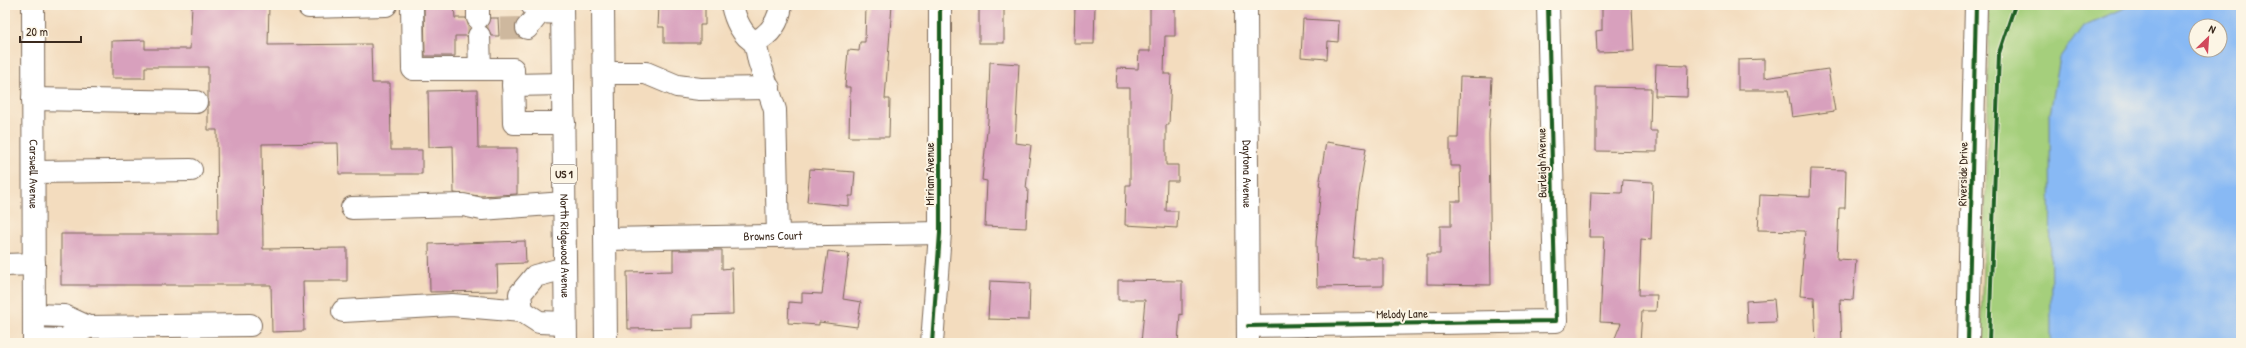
<svg xmlns="http://www.w3.org/2000/svg" width="2246" height="348" font-family="'Patrick Hand',sans-serif">
<style>
.green{fill:#a5cf7b;stroke:#707c4c}
.water{fill:#88b9f4;stroke:#627289;fill-rule:evenodd}
.building{fill:#d8a0bd}
.lines{fill:none;stroke-linecap:round;stroke-linejoin:round}
.minor-tunnel{stroke:#ceb89e;stroke-width:22;stroke-dasharray:22 11;stroke-linecap:butt}
.minor-casing{stroke:#7b6856;stroke-width:24}
.major-casing{stroke:#7b6856;stroke-width:24}
.minor{stroke:#fff;stroke-width:22}
.major{stroke:#fff;stroke-width:22}
.cycleway-casing{stroke:#fcf5e5;stroke-width:6}
.cycleway{stroke:#1b5e20;stroke-width:4}
.labels{text-anchor:middle;stroke-width:4;stroke-linejoin:round;paint-order:stroke}
.shield{fill:#fcf5e5;stroke:#75675a;stroke-width:1}
.shield-label{font-size:11px;font-weight:bold;fill:#3b2a1e}
.street-label{font-size:12px;fill:#3b2a1e;stroke:#fcf5e5}
</style>
<rect width="100%" height="100%" fill="#fcf5e5"/>
<filter id="ink" filterUnits="userSpaceOnUse"><feTurbulence type="fractalNoise" baseFrequency=".025" numOctaves="2"/><feDisplacementMap in="SourceGraphic" scale="8" xChannelSelector="R" yChannelSelector="G"/><feConvolveMatrix kernelMatrix="1 2 1 2 8 2 1 2 1" color-interpolation-filters="sRGB"/></filter>
<filter id="wash" filterUnits="userSpaceOnUse"><feTurbulence type="fractalNoise" baseFrequency=".012" numOctaves="4" result="noise"/><feDisplacementMap in="SourceGraphic" scale="16" xChannelSelector="R" yChannelSelector="G"/><feGaussianBlur stdDeviation="0.9" result="paint"/><feColorMatrix in="noise" values="0 0 0 0 0 0 0 0 0 0 0 0 0 0 0 0 0 1.4 0 .05"/><feComposite in="paint" operator="in"/></filter>
<g filter="url(#wash)">
<rect width="100%" height="100%" fill="#f3dcbe"/>
<path class="green" d="M1988,5H2132L2083,26L2051,343H1980L1988,136Z"/>
<path class="water" d="M2132,5H2241V343H2051L2050,114L2060,58L2083,26ZM2196,26H2220V50H2196Z"/>
<g id="blocks">
<g class="building">
<path d="M192,5H269L268,45L371,44L372,83H390L391,150H422V174H339L338,143L262,144L263,249L347,248V281H303L304,331L272,332L271,285H61V234H218L217,130H208V67H145V78H112V41L145,40V49H190Z"/>
<path d="M424,5H454L455,18H466L470,28L467,36H455V56H425Z"/>
<path d="M659,5H705V25H700V43H664V27H658Z"/>
<path d="M866,5H892L885,99H890L889,137H849L850,87H845L848,50L859,51L860,42H865Z"/>
<rect x="979" y="5" width="25" height="38"/>
<path d="M1075,5H1095L1094,44H1074Z"/>
<path d="M1150,5H1175V36H1165L1164,74H1171L1169,125H1166V165H1178V181H1167L1166,211H1178L1177,228L1125,225L1126,185H1130V88H1116L1117,68L1138,69L1139,51H1150Z"/>
<path d="M1602,5H1632L1634,51L1597,52L1596,31L1602,30Z"/>
<path d="M490,18H498L499,36H492L487,27Z"/>
<path d="M1303,19L1339,21L1338,42L1328,41L1327,59L1301,57Z"/>
<path d="M1764,59V78L1828,69L1835,111L1792,117L1788,90H1738V60Z"/>
<path d="M990,62L1019,64L1015,143L1031,145L1026,188L1028,189L1026,228L985,226L987,181L982,180L988,121Z"/>
<path d="M1656,64L1688,65L1687,97L1655,96Z"/>
<path d="M1460,77L1492,78L1489,134L1491,285L1427,284V254H1440V226H1451V201H1461L1460,166H1450V138H1458Z"/>
<path d="M1596,87L1651,88L1650,131H1657V152L1596,151Z"/>
<path d="M477,90L478,148H517V194L480,196L454,193L453,146L429,147L428,91Z"/>
<path d="M1326,142L1366,148L1358,200L1353,258H1383V286L1317,287L1316,242L1321,187L1319,186Z"/>
<path d="M810,169L855,172L853,196H849V206L807,202Z"/>
<path d="M1811,169L1846,170L1845,208H1839L1837,259L1856,260L1853,300L1840,299L1842,343H1816L1814,297L1800,296L1805,231L1758,230L1760,195L1810,197Z"/>
<path d="M1623,180L1653,182L1651,240L1641,239L1639,295H1657L1656,311H1642L1640,343H1613L1621,323L1600,322L1604,237H1589L1591,192L1622,193Z"/>
<path d="M525,241L526,263L497,264L498,291L430,292L429,244Z"/>
<path d="M673,250H722V269L732,268L733,314L693,315V328L628,329L627,272L673,271Z"/>
<path d="M828,251L849,254L843,299L861,302L857,327L819,322V325L788,323L789,302L802,303V293L822,294Z"/>
<path d="M1118,280L1182,281V315L1180,314L1178,343H1141L1145,300H1118Z"/>
<path d="M990,281L1030,283L1029,320L988,319Z"/>
<path d="M1774,299L1776,322L1747,323L1746,301Z"/>
</g>
</g>
</g>
<g filter="url(#ink)">
<use href="#blocks" fill-opacity="0" stroke="#7b6856" stroke-width="1"/>
<g class="lines">
<path class="minor-tunnel" d="M478,18V29L527,28"/>
<defs>
<g id="minor">
<path id="s1" d="M33,5L34,343"/>
<path d="M309,5V7L386,5"/>
<path d="M412,5L413,69H513L514,123H564"/>
<path d="M532,5L540,12L562,13"/>
<path d="M732,5C735,19 742,36 755,42"/>
<path id="s2" d="M1246,5L1248,343"/>
<path d="M478,18V5"/>
<path d="M527,28L540,12"/>
<path d="M479,36L480,69"/>
<path d="M604,73H646L677,86L700,89L769,88"/>
<path d="M513,85L563,84"/>
<path d="M33,99L196,102"/>
<path d="M34,172L191,170"/>
<path d="M352,208L463,205L482,209L564,203"/>
<path d="M778,236L775,110L759,61L755,42C771,34 779,22 781,5"/>
<path id="s3" d="M606,239L940,233"/>
<path d="M5,265L34,264"/>
<path d="M343,311L452,305L522,311L539,322L565,323"/>
<path d="M522,311L520,294L535,276L565,268"/>
<path d="M1248,326L1556,321L1548,5"/>
<path d="M88,327L250,325"/>
<path d="M34,339L64,340L88,327L64,316L34,315"/>
<path d="M932,343L940,233V5"/>
<path d="M1968,343L1976,5"/>
</g>
<g id="major">
<path id="s4" d="M562,5L566,343"/>
<path d="M603,5L606,343"/>
</g>
</defs>
<use href="#minor" class="minor-casing"/>
<use href="#major" class="major-casing"/>
<use href="#minor" class="minor"/>
<use href="#major" class="major"/>
<defs>
<g id="cycleway">
<path d="M1248,326L1556,321L1548,5"/>
<path d="M932,343L940,233V5"/>
<path d="M1968,343L1976,5"/>
<path d="M1989,343L1999,53L2015,5"/>
</g>
</defs>
<use href="#cycleway" class="cycleway-casing"/>
<use href="#cycleway" class="cycleway"/>
</g>
</g>
<g class="labels">
<rect class="shield" x="551" y="165" width="26" height="18" rx="3"/>
<g class="shield-label">
<text x="564" y="178">US 1</text>
</g>
<g class="street-label">
<text transform="translate(1542 163) rotate(-91)" y="4">Burleigh Avenue</text>
<text dy="4" stroke="none"><textPath href="#s1" startOffset="169">Carswell Avenue</textPath></text>
<text transform="translate(930 174) rotate(-90)" y="4">Miriam Avenue</text>
<text dy="4" stroke="none"><textPath href="#s2" startOffset="169">Daytona Avenue</textPath></text>
<text transform="translate(1963 174) rotate(-89)" y="4">Riverside Drive</text>
<text dy="4" stroke="none"><textPath href="#s3" startOffset="167">Browns Court</textPath></text>
<text dy="4" stroke="none"><textPath href="#s4" startOffset="241">North Ridgewood Avenue</textPath></text>
<text transform="translate(1402 314) rotate(-1)" y="4">Melody Lane</text>
</g>
</g>
<rect width="2246" height="348" fill="none" stroke="#fcf5e5" stroke-width="20"/>
<g transform="translate(2208 38) rotate(25)"><circle r="19" fill="#fcf5e5" stroke="#afa495"/>
<path d="M0-3L7 15L0 10L-7 15Z" fill="#d1495b"/>
<text y="-6" font-size="11" font-weight="bold" text-anchor="middle" fill="#3b2a1e">N</text>
</g>
<path d="M20 36v6h61v-6" fill="none" stroke="#3b2a1e" stroke-width="2"/>
<text x="26" y="36" font-size="12" fill="#3b2a1e" stroke="#fcf5e5" stroke-width="3" paint-order="stroke">20 m</text>
</svg>
